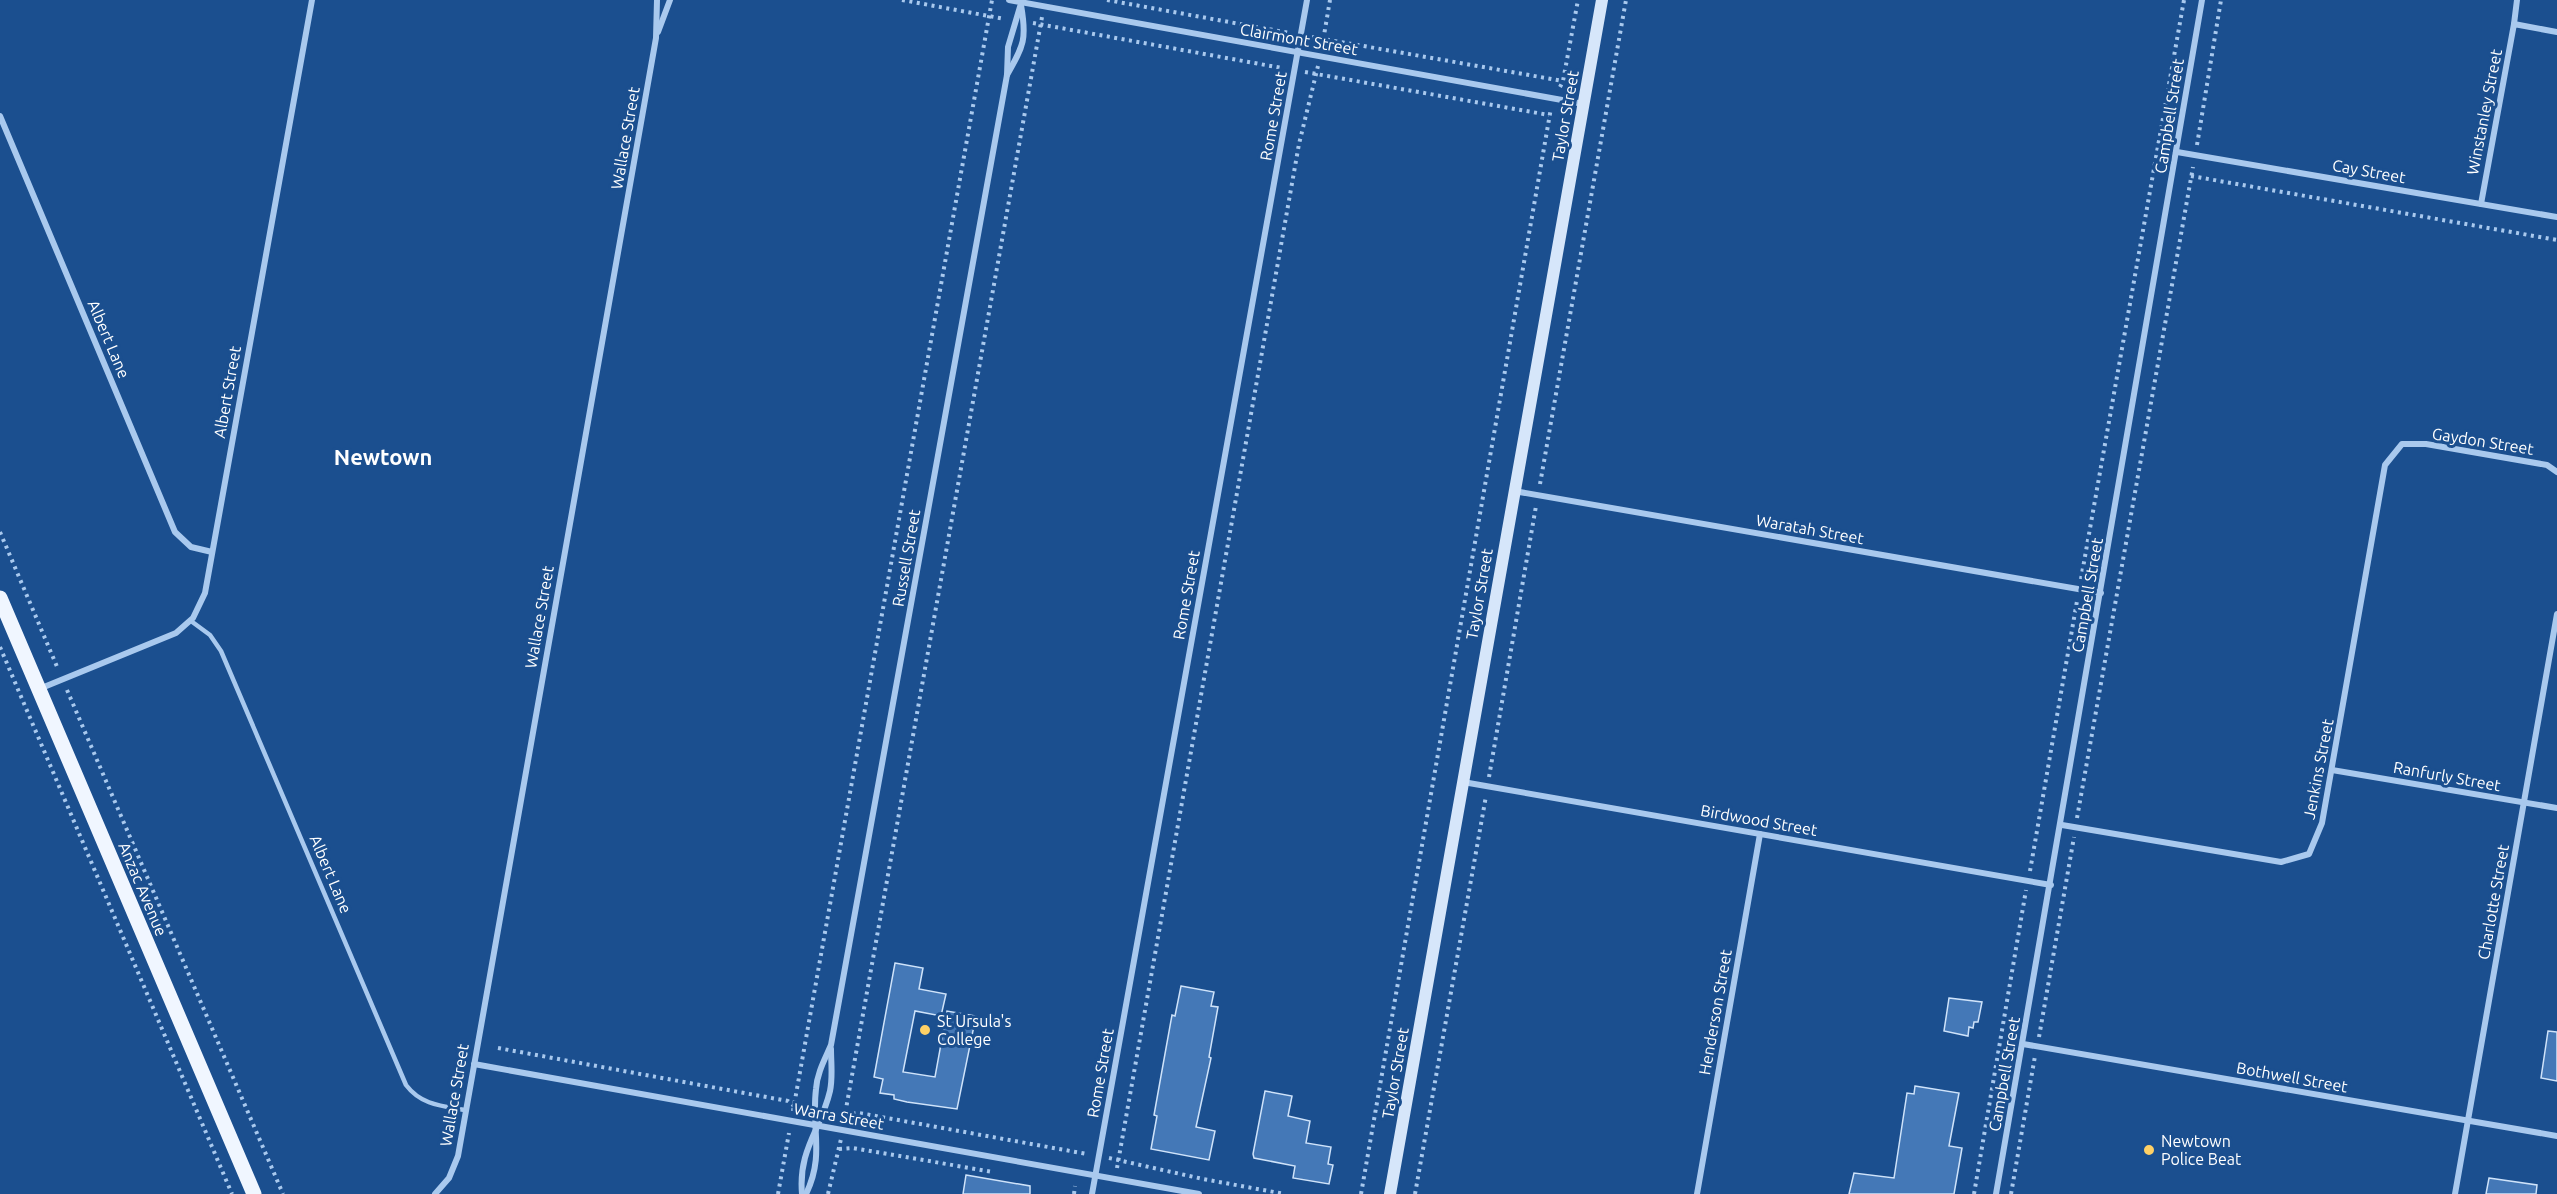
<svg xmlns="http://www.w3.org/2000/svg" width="2557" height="1194" font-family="Ubuntu,sans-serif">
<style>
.building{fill:#4478b7;stroke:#cfe3fa;stroke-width:1.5}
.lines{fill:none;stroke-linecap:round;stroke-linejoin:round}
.path{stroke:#a9c9ee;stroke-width:4;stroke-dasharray:3 4.5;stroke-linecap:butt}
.lane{stroke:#a9c9ee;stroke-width:4.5}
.street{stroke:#a9c9ee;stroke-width:6}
.secondary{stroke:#d6e6fa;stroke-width:12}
.primary{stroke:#f0f6ff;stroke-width:15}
.poi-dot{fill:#ffd166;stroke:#1b4f8f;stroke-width:2}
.labels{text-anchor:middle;stroke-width:6;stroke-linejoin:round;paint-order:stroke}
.street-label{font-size:16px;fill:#fff;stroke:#1b4f8f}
.poi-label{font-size:16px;fill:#fff;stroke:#1b4f8f;text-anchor:start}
.district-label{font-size:22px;font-weight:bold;fill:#fff;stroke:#1b4f8f}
</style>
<rect width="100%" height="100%" fill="#1b4f8f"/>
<g class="building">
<path d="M895,963L923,968L919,989L946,994L941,1016L915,1011L903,1072L935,1077L947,1011L976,1016L957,1109L907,1102L894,1099V1095L880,1093L883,1079L874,1077Z"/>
<path d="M1181,986L1214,992L1211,1006L1218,1007L1209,1057L1211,1058L1196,1127L1215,1131L1209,1160L1151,1149L1157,1116L1154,1115L1161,1076L1172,1015L1175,1016Z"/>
<path d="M1949,998L1982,1002L1978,1022H1974L1973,1028L1969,1027L1968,1036L1944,1031Z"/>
<path d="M2548,1031L2557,1032V1081L2541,1078Z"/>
<path d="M1915,1086L1959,1093L1949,1146L1962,1148L1954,1194H1849L1854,1173L1894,1178L1907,1093L1914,1094Z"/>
<path d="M1265,1091L1292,1096L1288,1116L1310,1121L1306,1143L1331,1147L1328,1164L1333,1165L1329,1184L1293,1178L1295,1166L1254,1158L1253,1154Z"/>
<path d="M966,1175L1030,1186V1194H963Z"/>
<path d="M2489,1178L2537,1185L2536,1194H2486Z"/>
</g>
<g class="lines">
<g class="path">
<path d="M902,0L1005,19"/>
<path d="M1107,0L1290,33"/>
<path d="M1033,23L1282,68"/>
<path d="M1312,37L1563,81"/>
<path d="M1322,47L1330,0"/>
<path d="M1305,72L1549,115"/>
<path d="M1560,87L1563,81L1578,0"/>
<path d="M2197,145L2221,0"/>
<path d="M2191,176L2557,240"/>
<path d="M1540,484L1626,0"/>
<path d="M0,532L58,669"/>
<path d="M2081,579L2184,0"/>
<path d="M0,647L232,1194"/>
<path d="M67,690L283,1194"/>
<path d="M1489,777L1536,506"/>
<path d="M2077,818L2193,167"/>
<path d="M2030,871L2077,601"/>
<path d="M2039,1037L2074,837"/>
<path d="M498,1048L788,1101L794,1106"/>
<path d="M793,1111L992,0"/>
<path d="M845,1114L859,1113L1087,1154"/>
<path d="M844,1120L1042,17"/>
<path d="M839,1149L853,1148L993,1172"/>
<path d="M1109,1158L1203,1179L1285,1194"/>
<path d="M1117,1168L1299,144L1318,66"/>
<path d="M778,1194L789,1133"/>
<path d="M828,1194L841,1139"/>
<path d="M1074,1194L1075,1186"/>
<path d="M1361,1194L1551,108"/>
<path d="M1415,1194L1486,796"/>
<path d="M1974,1194L2026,890"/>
<path d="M2011,1194L2035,1056"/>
</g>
<path class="lane" d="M191,621L210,635L221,651L406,1085C421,1105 442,1106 465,1110"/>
<g class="street">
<path d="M1009,0L1584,104"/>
<path d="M2514,24L2517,0"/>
<path d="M658,32L670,0"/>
<path d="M1007,75C1024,45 1027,39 1021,5"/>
<path d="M0,116L175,532L191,547L212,552"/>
<path d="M2177,152L2557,217"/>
<path d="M2481,204L2514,24L2557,32"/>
<path d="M1514,491L2101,593"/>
<path d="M39,689L176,633L193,618L205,593L312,0"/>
<path d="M2332,770L2557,808"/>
<path d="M1463,782L2051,885"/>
<path d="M2062,825L2281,862L2309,854L2322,823L2385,465L2402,444H2426L2547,465L2557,472"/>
<path d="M2023,1044L2557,1136"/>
<path d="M474,1064L1199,1194"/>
<path d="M435,1194L449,1178L458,1156L656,38L657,0"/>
<path d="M802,1194C798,1149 821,1130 830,1091C833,1077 831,1063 831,1049"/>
<path d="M806,1194C825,1155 811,1129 816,1089C817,1073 825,1059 831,1045L1007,75L1008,47L1022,0"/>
<path d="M1092,1194L1307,0"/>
<path d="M1697,1194L1760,834"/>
<path d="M1996,1194L2202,0"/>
<path d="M2455,1194L2557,614"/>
</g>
<path class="secondary" d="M1390,1194L1602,0"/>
<path class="primary" d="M0,598L254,1194"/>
</g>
<g class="poi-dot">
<circle cx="925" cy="1030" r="6"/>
<circle cx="2149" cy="1150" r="6"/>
</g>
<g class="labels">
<g class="street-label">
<text transform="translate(1299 39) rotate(10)" y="6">Clairmont Street</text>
<text transform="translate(2484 112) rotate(-79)" y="6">Winstanley Street</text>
<text transform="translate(1273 116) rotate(-80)" y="6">Rome Street</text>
<text transform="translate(1565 116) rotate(-80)" y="6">Taylor Street</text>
<text transform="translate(2169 116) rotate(-81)" y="6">Campbell Street</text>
<text transform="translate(625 138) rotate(-80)" y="6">Wallace Street</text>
<text transform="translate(2369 171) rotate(10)" y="6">Cay Street</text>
<text transform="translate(109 339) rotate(67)" y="6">Albert Lane</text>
<text transform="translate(227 392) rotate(-80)" y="6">Albert Street</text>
<text transform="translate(2483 441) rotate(9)" y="6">Gaydon Street</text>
<text transform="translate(1810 529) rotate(10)" y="6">Waratah Street</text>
<text transform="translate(906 558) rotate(-80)" y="6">Russell Street</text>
<text transform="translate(1479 594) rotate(-80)" y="6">Taylor Street</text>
<text transform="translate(1186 595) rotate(-80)" y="6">Rome Street</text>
<text transform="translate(2087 595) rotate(-80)" y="6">Campbell Street</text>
<text transform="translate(539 617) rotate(-80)" y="6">Wallace Street</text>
<text transform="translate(2318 769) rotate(-79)" y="6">Jenkins Street</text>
<text transform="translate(2447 776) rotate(10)" y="6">Ranfurly Street</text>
<text transform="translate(1759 820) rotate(10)" y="6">Birdwood Street</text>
<text transform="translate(331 874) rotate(67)" y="6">Albert Lane</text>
<text transform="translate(143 889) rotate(67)" y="6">Anzac Avenue</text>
<text transform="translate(2493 902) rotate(-80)" y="6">Charlotte Street</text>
<text transform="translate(1715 1012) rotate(-80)" y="6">Henderson Street</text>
<text transform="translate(1100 1073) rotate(-80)" y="6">Rome Street</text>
<text transform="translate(1395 1073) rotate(-80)" y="6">Taylor Street</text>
<text transform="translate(2004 1074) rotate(-80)" y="6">Campbell Street</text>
<text transform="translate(2292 1077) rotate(10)" y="6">Bothwell Street</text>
<text transform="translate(454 1095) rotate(-80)" y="6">Wallace Street</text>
<text transform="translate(839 1116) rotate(10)" y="6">Warra Street</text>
</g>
<g class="poi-label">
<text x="937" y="1027">St Ursula's<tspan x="937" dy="18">College</tspan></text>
<text x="2161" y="1147">Newtown<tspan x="2161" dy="18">Police Beat</tspan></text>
</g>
<g class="district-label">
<text x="383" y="465">Newtown</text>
</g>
</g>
</svg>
